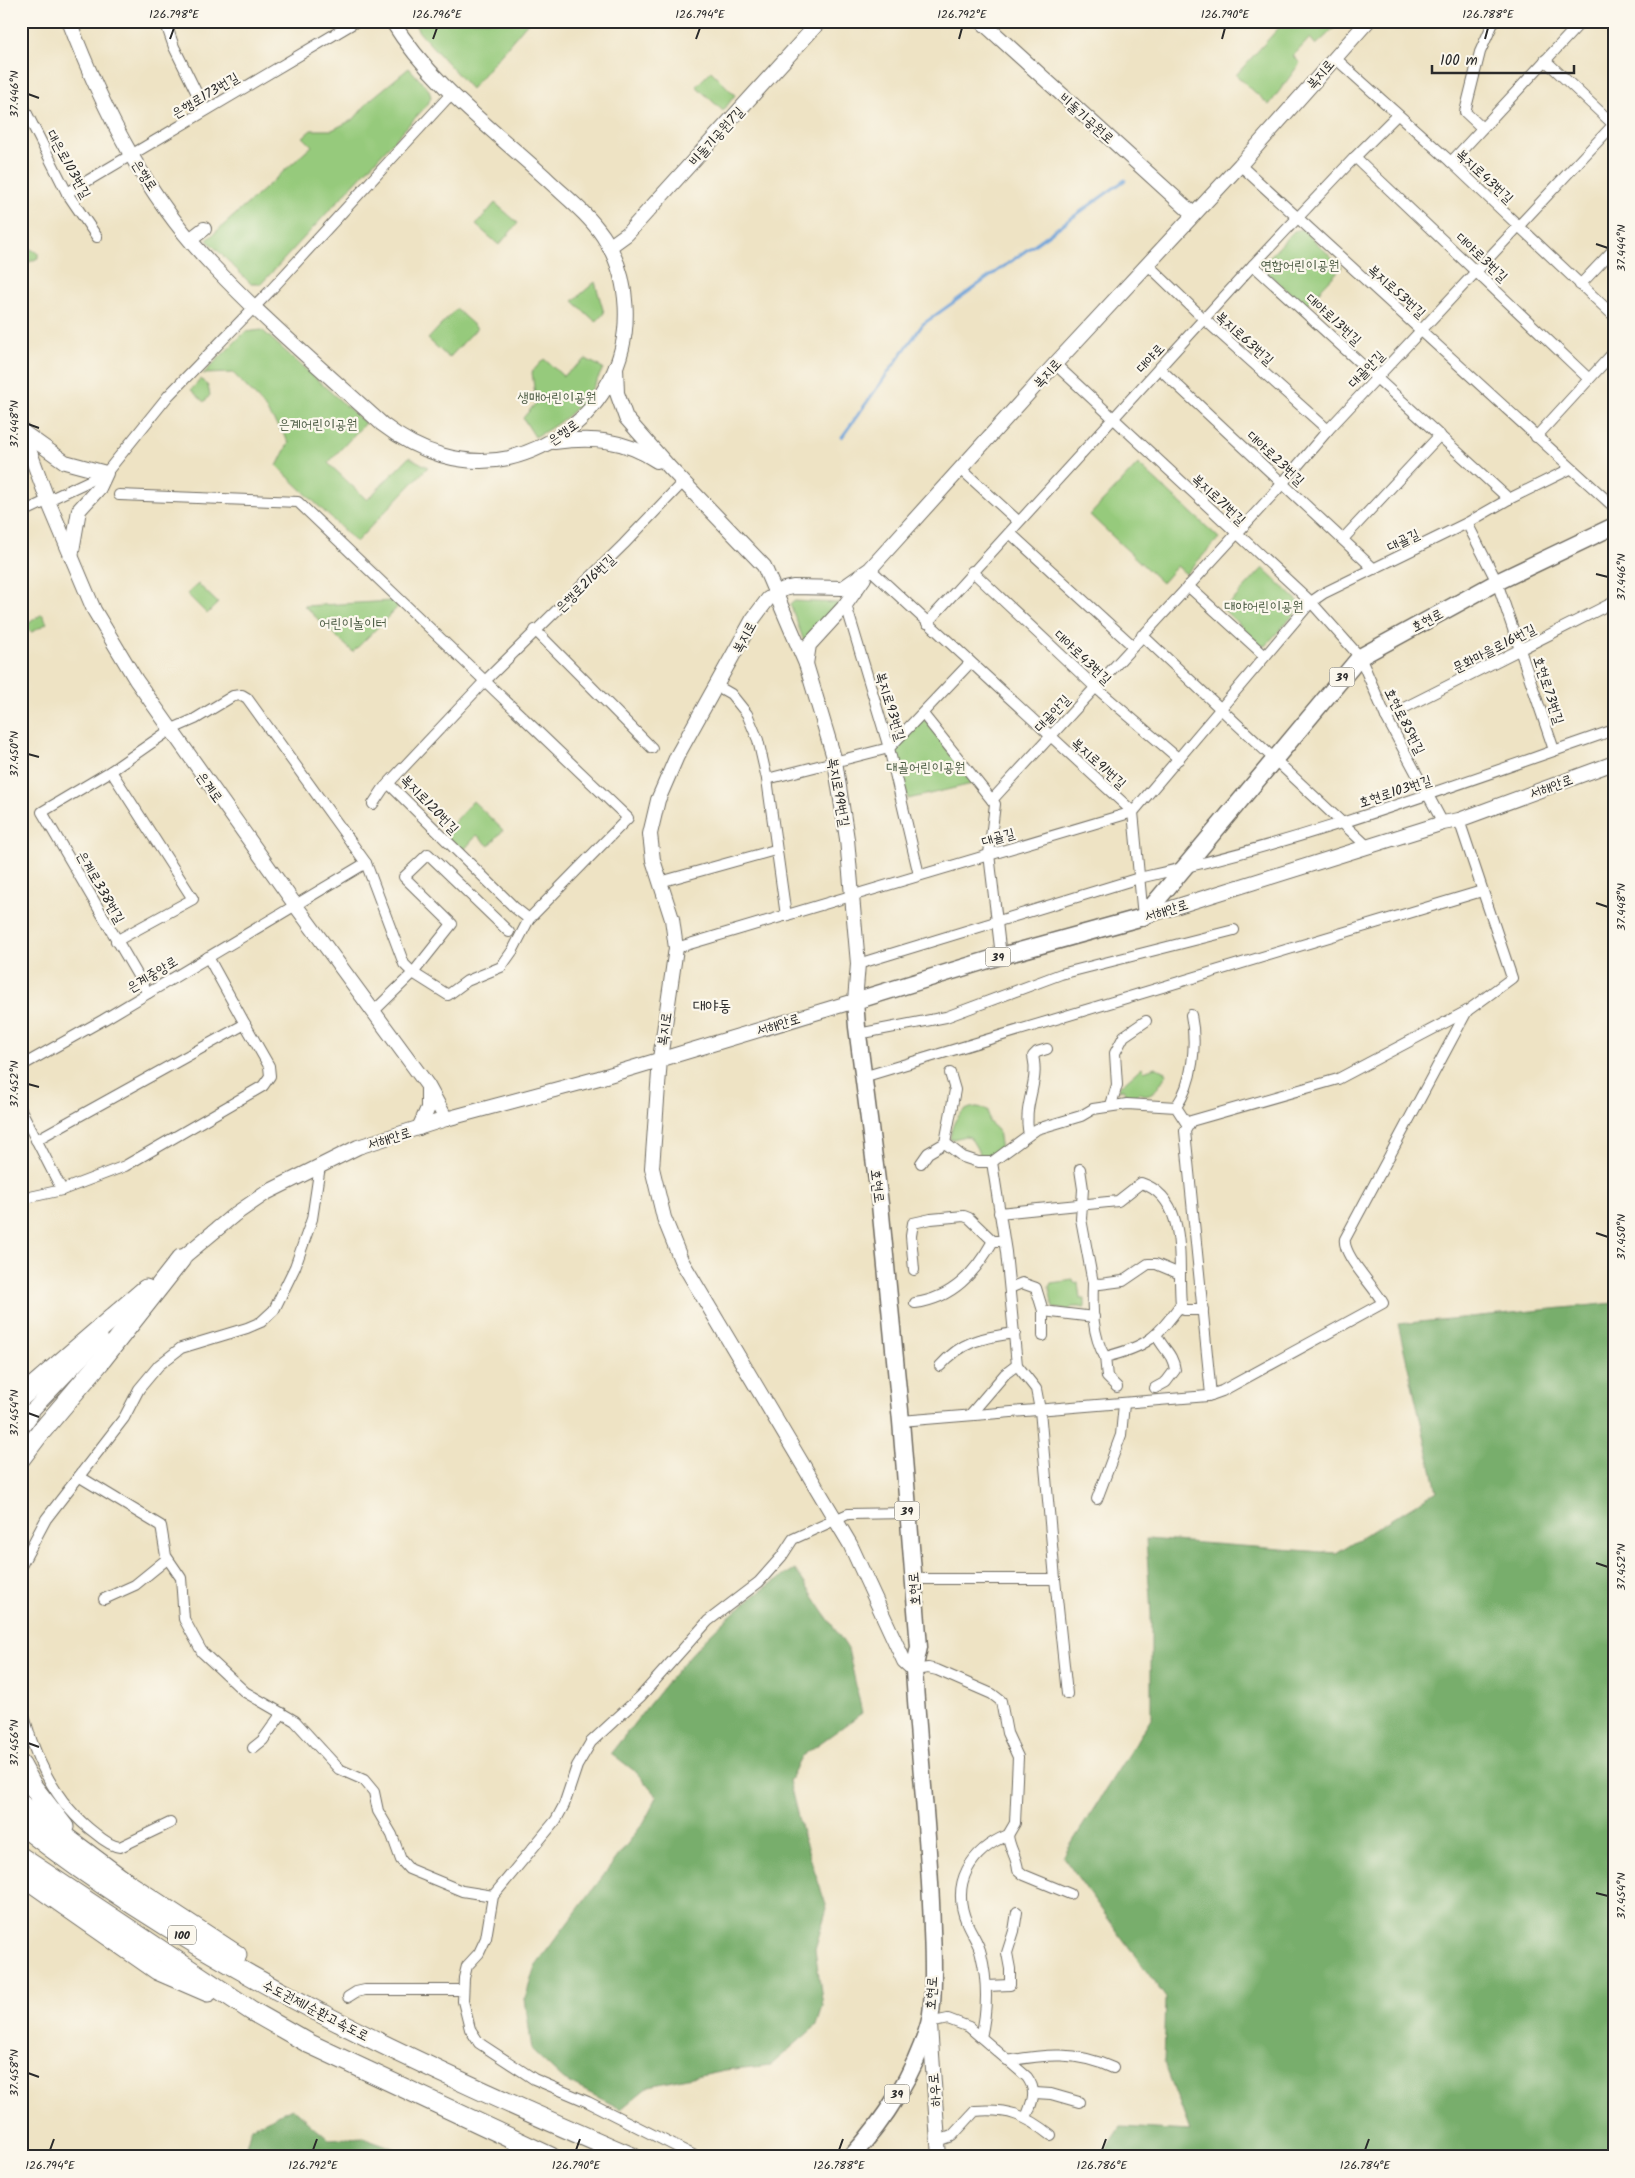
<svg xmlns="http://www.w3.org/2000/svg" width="1635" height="2178" font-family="Kalam,'Poor Story',sans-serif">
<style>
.green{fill:#96ca7c;stroke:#607a54}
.forest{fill:#78ae6c;stroke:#526c4c}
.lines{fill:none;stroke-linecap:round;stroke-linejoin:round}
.stream{stroke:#6aa0d8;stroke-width:3}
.street-casing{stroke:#6f6b61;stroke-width:12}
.secondary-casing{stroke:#6f6b61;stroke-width:16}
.primary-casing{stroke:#6f6b61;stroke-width:19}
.highway-casing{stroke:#6f6b61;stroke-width:21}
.street{stroke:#fff;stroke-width:10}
.secondary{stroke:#fff;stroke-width:14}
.primary{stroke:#fff;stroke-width:16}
.highway{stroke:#fff;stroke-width:19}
.ticks{fill:none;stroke:#2b2b2b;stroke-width:2}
.labels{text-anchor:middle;stroke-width:4.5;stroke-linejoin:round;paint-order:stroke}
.shield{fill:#fbf7ec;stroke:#696865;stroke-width:1}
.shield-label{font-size:12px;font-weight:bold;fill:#2b2b2b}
.street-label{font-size:14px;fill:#2b2b2b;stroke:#fbf7ec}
.park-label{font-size:14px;fill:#4b5b43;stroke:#fbf7ec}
.quarter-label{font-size:16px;fill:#2b2b2b;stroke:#fbf7ec}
.neatline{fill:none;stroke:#2b2b2b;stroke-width:2}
.ticks-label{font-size:12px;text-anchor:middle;fill:#2b2b2b}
</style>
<rect width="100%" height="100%" fill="#fbf7ec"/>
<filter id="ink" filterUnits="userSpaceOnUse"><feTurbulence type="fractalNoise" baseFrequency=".02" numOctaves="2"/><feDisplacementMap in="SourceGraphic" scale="10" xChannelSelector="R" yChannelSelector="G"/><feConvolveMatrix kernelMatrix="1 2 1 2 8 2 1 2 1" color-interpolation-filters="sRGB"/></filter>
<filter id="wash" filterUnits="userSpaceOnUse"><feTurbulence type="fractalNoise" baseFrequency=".0096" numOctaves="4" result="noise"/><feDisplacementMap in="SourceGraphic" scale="20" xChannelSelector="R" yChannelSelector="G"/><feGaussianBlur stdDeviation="1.12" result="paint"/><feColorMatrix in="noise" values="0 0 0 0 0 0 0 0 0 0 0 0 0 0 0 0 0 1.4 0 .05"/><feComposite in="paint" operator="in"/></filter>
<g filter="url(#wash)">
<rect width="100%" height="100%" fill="#eee3c4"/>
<g class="green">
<path d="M413,21H529L471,89L419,32Z"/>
<path d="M1285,21H1342L1316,45L1310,38L1293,56L1300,63L1269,105L1236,75Z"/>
<path d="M409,68L429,90L431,97L428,104L261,284H251L207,240L312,146L303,137L311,130H332L354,119L370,100Z"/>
<path d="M711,71L735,95L723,111L696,86Z"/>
<path d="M495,203L518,223L499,245L476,225Z"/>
<path d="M1302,229L1342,267L1305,306L1263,269L1264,263L1294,231Z"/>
<path d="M21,244L38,253V258L21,266Z"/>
<path d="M595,282L604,313L596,322L573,301Z"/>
<path d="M456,309L477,328L449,358L428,339Z"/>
<path d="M262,330L365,423L328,463L367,500L409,457L428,467L356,542L277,466L289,442L259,400L233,373L203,374L245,332Z"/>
<path d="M544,359L563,376L586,359L603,368C589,400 566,421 535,437L523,418L536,403L532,372Z"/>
<path d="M201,379L208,386L210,395L204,402L191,390Z"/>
<path d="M1138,464L1219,538L1186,574L1177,566L1162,583L1090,515Z"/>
<path d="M1263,568L1301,604L1300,608L1265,646L1261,645L1224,610Z"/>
<path d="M198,584L218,603L207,614L187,594Z"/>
<path d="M393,601L399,606L353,652L304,606Z"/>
<path d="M793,601L839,603L804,641L790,604Z"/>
<path d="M42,614L47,623L32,632L27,629L29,623Z"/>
<path d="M923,719H925L972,784L908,799L894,750Z"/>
<path d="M473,801L503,830L489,846L477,835L463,851L444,834Z"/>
<path d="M1142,1067L1144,1071L1155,1067L1167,1073C1161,1083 1153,1100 1139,1093L1135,1096H1125L1124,1090H1119L1118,1088Z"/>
<path d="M978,1107L988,1110L989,1122L998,1130L1001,1151L983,1159L970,1137L965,1136L950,1140C951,1123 960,1107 978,1107Z"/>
<path d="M1073,1280L1074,1283L1078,1282L1080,1299H1085V1307H1072L1069,1310L1053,1308L1049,1287L1051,1283Z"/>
</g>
<g class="forest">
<path d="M1614,1303V2157H1101L1121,2127L1190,2131L1164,2062L1166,1998L1063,1857L1151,1718V1614L1146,1539L1336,1553L1437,1491L1398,1324Z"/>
<path d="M795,1569L848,1649L862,1713L802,1756L789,1781L802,1833L827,1908L815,1949L823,2006L817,2025L771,2065L725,2070L649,2086L621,2109L564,2080L532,2050L525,1999L535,1966L644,1822L657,1797L637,1773L611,1753C668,1681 713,1616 795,1569Z"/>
<path d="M292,2108L328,2139L363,2137L412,2155V2157H243L251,2128Z"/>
</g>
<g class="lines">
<path class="stream" d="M842,437L923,324L1125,180"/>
</g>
</g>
<g filter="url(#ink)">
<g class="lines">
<defs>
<g id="street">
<path d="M165,21L174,47L205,110"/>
<path d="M1335,58L1451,162L1614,316"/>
<path d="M1545,60L1614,125"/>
<path d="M21,102L67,193L97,237"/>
<path d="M1482,128L1465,112L1480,52L1494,21"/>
<path d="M1355,157L1589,379"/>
<path d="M1451,162L1582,21"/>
<path d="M1240,165L1614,507"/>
<path d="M67,193L357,21"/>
<path d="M1147,264L1204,319L1328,430"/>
<path d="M1253,265L1509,499"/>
<path d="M1580,285L1614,249"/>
<path d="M1055,364L1311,602L1360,657L1386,717L1443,823"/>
<path d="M1159,368L1374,569"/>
<path d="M1536,437L1614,352"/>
<path d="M961,469L1018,521"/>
<path d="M119,495L298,502L628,818L529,919L513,950L501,967L467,981L448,995L413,973L404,964L366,863L247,698L242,695L233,696L195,719L170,730L111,771L42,812L148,993"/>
<path d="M21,513L106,473L168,396L269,292L452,93"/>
<path d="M1467,523L1497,582L1554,750"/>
<path d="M1010,533L1133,646"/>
<path d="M1343,539L1440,435"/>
<path d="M870,569L1133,812L1143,917"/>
<path d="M972,571L1095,687L1179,759"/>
<path d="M1188,586L1265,656"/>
<path d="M846,605L889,748L919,875"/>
<path d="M927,623L1253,265L1355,157L1397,115"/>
<path d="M535,630L652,748"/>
<path d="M1142,635L1368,847"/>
<path d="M717,686L731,694L747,714L758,740L767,779L786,916"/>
<path d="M923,714L995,804L989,854L1001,956"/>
<path d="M1386,717L1614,602"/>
<path d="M111,771L193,899L116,941"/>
<path d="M767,779L889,748L970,663"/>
<path d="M389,784L515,908L529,919"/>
<path d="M992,800L1275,492L1328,430L1614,124"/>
<path d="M373,804L383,789L484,682L624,544L683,482"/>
<path d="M660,882L775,850"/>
<path d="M676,948L1133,812L1311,602L1324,593L1467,523L1509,499L1570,469"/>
<path d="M208,957L245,1024"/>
<path d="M858,964L1139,878C1301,843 1457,784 1614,730"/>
<path d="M373,1012L413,973L452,924L404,877L428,854L509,932"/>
<path d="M858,1034L946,1017L1061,974L1234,930"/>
<path d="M21,1066L103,1020L366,863"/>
<path d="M863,1077L1482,891"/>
<path d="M1111,1105L1117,1085L1115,1053L1124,1036L1146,1021"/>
<path d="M1176,1107C1193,1083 1197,1044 1191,1015"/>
<path d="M21,1110L62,1190L21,1199"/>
<path d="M1029,1134C1022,1104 1040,1084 1033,1056L1037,1052L1047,1049"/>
<path d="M36,1140L245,1024L269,1066L270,1076L263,1086L125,1166L62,1190"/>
<path d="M945,1143L955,1090L950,1073"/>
<path d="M921,1163L928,1153L945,1143L963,1157L978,1162H992L1037,1129L1081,1116L1093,1109L1127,1104L1176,1107L1187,1124"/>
<path d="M1080,1169L1083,1189L1081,1219L1093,1283L1100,1284L1123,1281L1148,1264H1156L1180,1274"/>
<path d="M999,1213L1118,1201L1141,1183C1190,1199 1177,1265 1181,1304L1184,1310H1203"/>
<path d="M914,1270L911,1236L913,1223L931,1219L964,1216L969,1218L993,1241H1004"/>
<path d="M1093,1283C1092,1308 1092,1335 1105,1357"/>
<path d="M1010,1288L1022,1283L1036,1288L1043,1311L1094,1317"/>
<path d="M915,1303C953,1298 975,1273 993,1241"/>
<path d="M1043,1336V1311"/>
<path d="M940,1366C963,1340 982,1338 1015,1333"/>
<path d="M1117,1387L1107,1377L1105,1357C1146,1347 1157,1338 1181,1304"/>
<path d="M1155,1388L1166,1382L1175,1370C1173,1354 1163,1349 1157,1336"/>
<path d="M1211,1395L1185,1131L1191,1121L1338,1079L1467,1011"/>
<path d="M970,1415L1005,1374L1017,1365"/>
<path d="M901,1421L1208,1396L1222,1391L1383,1303C1374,1286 1342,1255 1345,1239L1467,1011L1512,978L1459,820"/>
<path d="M80,1477L161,1526L166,1556L181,1578L184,1619L202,1652L245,1692L295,1721L339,1769L364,1780L374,1792L378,1811L392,1835L401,1860L409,1869L462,1891L493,1896"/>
<path d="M1097,1499L1121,1435L1124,1404"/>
<path d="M21,1566L46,1519L124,1418L139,1389L159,1365L181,1348L247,1328L261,1322L274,1310L295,1267L312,1219L320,1166"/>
<path d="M915,1579H1055L1040,1410L1036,1389L1017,1365L1006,1252L992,1162"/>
<path d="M1055,1579L1067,1694"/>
<path d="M104,1599L135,1585L167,1559"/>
<path d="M914,1670L928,1668L937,1670L992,1694L1001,1701L1007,1733L1018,1757L1015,1823L1008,1835C971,1850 950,1883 967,1923C971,1933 979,1943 981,1954C988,1983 988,2008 981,2037"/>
<path d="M21,1702C31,1752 54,1803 96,1834C103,1840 111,1846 120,1847L170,1823"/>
<path d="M253,1748L263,1740L282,1713"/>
<path d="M1008,1835C1009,1848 1017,1857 1018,1870L1024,1875L1070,1894"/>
<path d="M987,1986L1010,1985V1969L1007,1953L1014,1931L1017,1912"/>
<path d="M348,1997L356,1992L365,1990H463"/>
<path d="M929,2023L948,2019L969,2027L1027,2077C1038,2092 1032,2102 1026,2118"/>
<path d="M1007,2061C1046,2054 1076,2051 1113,2068"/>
<path d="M1035,2093L1051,2094L1079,2102"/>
<path d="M938,2141L952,2136L975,2111C1007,2108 1026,2115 1051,2135"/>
<path d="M697,2157L588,2102L534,2079L479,2043L470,2029L463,2001L464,1978L467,1966L479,1953L486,1938L493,1896L556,1820L564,1805L577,1766L591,1742L641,1696L708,1621L759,1582L782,1556L793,1539L848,1514L907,1513"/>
</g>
<g id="secondary">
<path d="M69,21C103,110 147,198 214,267C266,322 326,373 382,424C418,452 463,468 509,458C553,447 589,420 610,380C633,336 631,278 603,236C588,214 567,198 548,180C495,131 430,84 392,21"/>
<path d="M981,21L1193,214"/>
<path d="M191,239L204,229"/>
<path d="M609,247L627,234L820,21"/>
<path d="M21,428L48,501L94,610L136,680L296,906L428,1086L446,1119"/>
<path d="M23,432L65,462L106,473L99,488L79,510L71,557"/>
<path d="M554,442C592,437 624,439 657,461"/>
<path d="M806,664L809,645L843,608L864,578"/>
<path d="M1143,917L1443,823L1459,820L1614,763"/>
<path d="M419,1128L428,1108V1089"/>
<path d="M175,1264L234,1215L266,1193L358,1147L446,1119L599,1078L855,1001L858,964L847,839L835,761L806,664L764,566L670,468L626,418L617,393L616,367"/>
<path d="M23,1420L101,1338"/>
<path d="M914,1670L904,1661L850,1544L681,1260L664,1218L652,1168L660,1059L676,948L672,919L653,860L650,834L658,800L677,756L753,619L768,599L784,589L793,587L843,588L870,569L1055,364L1240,165L1368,21"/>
<path d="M930,2025L939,2157"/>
</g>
<path id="primary" d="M851,2157C885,2120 915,2073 929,2024C935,2002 933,1954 932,1930C930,1843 919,1756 914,1670L919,1647L901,1421L880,1204L857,1027L855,1001L1001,956L1143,917L1360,657L1497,582L1614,526"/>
<g id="highway">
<path d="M21,1397L146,1289"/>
<path d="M21,1425L29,1414"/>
<path d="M21,1458L40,1433L100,1362L181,1259"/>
<path d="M21,1765L33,1787L64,1827"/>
<path d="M21,1804L127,1883L237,1955"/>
<path d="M21,1825C205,1969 419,2065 632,2157"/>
<path d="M21,1857L252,2011L310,2044L551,2157"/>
<path d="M21,1875L157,1970L208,1992"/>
</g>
</defs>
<use href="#street" class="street-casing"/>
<use href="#secondary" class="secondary-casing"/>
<use href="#primary" class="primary-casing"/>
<use href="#highway" class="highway-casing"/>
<use href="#street" class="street"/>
<use href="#secondary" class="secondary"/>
<use href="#primary" class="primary"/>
<use href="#highway" class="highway"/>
</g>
</g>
<path class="ticks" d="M170,39L174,28M433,39L437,28M696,39L700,28M959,39L962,28M1222,39L1225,28M1485,39L1488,28M28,94L39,98M1596,244L1608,248M28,424L39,428M1596,574L1608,577M28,754L39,757M1596,903L1608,907M28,1084L39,1087M1596,1233L1608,1237M28,1413L39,1417M1596,1563L1608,1567M28,1743L39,1747M1596,1893L1608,1896M28,2073L39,2077M50,2150L54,2139M313,2150L317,2139M576,2150L580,2139M839,2150L843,2139M1102,2150L1106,2139M1365,2150L1369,2139"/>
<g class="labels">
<g class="shield">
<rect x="1329.5" y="667.5" width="25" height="19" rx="4"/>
<rect x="985.5" y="947.5" width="25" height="19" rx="4"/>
<rect x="894.5" y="1501.5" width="25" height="19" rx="4"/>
<rect x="168" y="1925.5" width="28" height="19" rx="4"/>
<rect x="884.5" y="2084.5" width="25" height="19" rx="4"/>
</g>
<g class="shield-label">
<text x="1342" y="681">39</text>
<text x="998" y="961">39</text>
<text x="907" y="1515">39</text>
<text x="182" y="1939">100</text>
<text x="897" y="2098">39</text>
</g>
<g class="street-label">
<text transform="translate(1320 74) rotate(-49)" y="5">복지로</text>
<text transform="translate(205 95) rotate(-31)" y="5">은행로173번길</text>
<text transform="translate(1087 118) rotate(42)" y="5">비둘기공원로</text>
<text transform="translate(716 136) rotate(-48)" y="5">비둘기공원7길</text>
<text transform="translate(69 164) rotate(61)" y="5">대은로103번길</text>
<text transform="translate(145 175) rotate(57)" y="5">은행로</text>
<text transform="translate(1485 176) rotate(43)" y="5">복지로43번길</text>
<text transform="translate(1482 257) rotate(43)" y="5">대야로3번길</text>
<text transform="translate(1397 291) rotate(42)" y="5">복지로53번길</text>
<text transform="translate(1334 319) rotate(42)" y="5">대야로13번길</text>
<text transform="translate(1245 338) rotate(42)" y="5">복지로63번길</text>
<text transform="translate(1150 358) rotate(-47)" y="5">대야로</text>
<text transform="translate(1366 369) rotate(-46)" y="5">대골안길</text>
<text transform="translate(1047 373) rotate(-48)" y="5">복지로</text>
<text transform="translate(563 432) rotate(-35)" y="5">은행로</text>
<text transform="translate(1276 458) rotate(43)" y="5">대야로23번길</text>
<text transform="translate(1219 499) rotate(43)" y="5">복지로71번길</text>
<text transform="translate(1403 540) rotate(-26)" y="5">대골길</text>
<text transform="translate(585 583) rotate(-44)" y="5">은행로216번길</text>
<text transform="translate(1427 620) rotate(-28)" y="5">호현로</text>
<text transform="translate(744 637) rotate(-61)" y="5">복지로</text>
<text transform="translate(1494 648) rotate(-27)" y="5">문화마을로16번길</text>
<text transform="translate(1083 657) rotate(43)" y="5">대야로43번길</text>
<text transform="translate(1549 690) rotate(72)" y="5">호현로73번길</text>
<text transform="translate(891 706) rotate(73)" y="5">복지로93번길</text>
<text transform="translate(1052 713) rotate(-47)" y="5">대골안길</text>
<text transform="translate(1405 721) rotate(63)" y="5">호현로85번길</text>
<text transform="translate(1099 763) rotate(42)" y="5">복지로91번길</text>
<text transform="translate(1551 786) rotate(-20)" y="5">서해안로</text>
<text transform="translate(210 787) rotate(54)" y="5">은계로</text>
<text transform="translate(1395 791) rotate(-18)" y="5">호현로103번길</text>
<text transform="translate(839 792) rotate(80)" y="5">복지로99번길</text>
<text transform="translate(430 804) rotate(46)" y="5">복지로120번길</text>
<text transform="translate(998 837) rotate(-16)" y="5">대골길</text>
<text transform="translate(101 887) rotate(60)" y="5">은계로338번길</text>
<text transform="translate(1166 910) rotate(-17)" y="5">서해안로</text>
<text transform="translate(152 974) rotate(-31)" y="5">은계중앙로</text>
<text transform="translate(778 1024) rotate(-17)" y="5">서해안로</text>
<text transform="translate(664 1029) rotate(-82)" y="5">복지로</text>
<text transform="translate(389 1138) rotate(-17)" y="5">서해안로</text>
<text transform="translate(878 1186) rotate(83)" y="5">호현로</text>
<text transform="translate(914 1589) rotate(-94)" y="5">호현로</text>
<text transform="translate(931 1993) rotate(-87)" y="5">호현로</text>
<text transform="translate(316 2010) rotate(27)" y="5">수도권제1순환고속도로</text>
<text transform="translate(934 2090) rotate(-94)" y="5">하우로</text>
</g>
<g class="park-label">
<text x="1300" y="270">연합어린이공원</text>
<text x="557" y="402">생매어린이공원</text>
<text x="318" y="429">은계어린이공원</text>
<text x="1264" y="611">대야어린이공원</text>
<text x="353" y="628">어린이놀이터</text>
<text x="926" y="772">대골어린이공원</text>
</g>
<g class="quarter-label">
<text x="712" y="1011">대야동</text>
</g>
</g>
<rect width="1635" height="2178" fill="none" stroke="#fbf7ec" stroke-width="55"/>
<path d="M1432 65v8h142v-8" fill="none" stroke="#2b2b2b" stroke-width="2.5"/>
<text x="1440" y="65" font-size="15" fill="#2b2b2b" stroke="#fbf7ec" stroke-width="4" paint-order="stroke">100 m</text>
<rect x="28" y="28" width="1580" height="2122" class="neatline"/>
<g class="ticks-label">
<text x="174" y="18">126.798°E</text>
<text x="437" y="18">126.796°E</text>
<text x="700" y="18">126.794°E</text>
<text x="962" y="18">126.792°E</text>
<text x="1225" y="18">126.790°E</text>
<text x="1488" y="18">126.788°E</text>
<text transform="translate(14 94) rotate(-90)" y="4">37.446°N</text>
<text transform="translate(1621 248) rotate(-90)" y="4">37.444°N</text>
<text transform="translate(14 424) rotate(-90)" y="4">37.448°N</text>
<text transform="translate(1621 577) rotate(-90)" y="4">37.446°N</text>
<text transform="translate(14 754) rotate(-90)" y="4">37.450°N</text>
<text transform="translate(1621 907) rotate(-90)" y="4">37.448°N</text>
<text transform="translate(14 1084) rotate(-90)" y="4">37.452°N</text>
<text transform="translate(1621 1237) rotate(-90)" y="4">37.450°N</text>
<text transform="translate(14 1413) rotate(-90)" y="4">37.454°N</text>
<text transform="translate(1621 1567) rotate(-90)" y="4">37.452°N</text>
<text transform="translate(14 1743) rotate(-90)" y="4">37.456°N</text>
<text transform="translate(1621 1896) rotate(-90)" y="4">37.454°N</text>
<text transform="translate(14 2073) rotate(-90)" y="4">37.458°N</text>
<text x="50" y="2169">126.794°E</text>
<text x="313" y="2169">126.792°E</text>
<text x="576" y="2169">126.790°E</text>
<text x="839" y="2169">126.788°E</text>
<text x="1102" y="2169">126.786°E</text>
<text x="1365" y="2169">126.784°E</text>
</g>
</svg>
